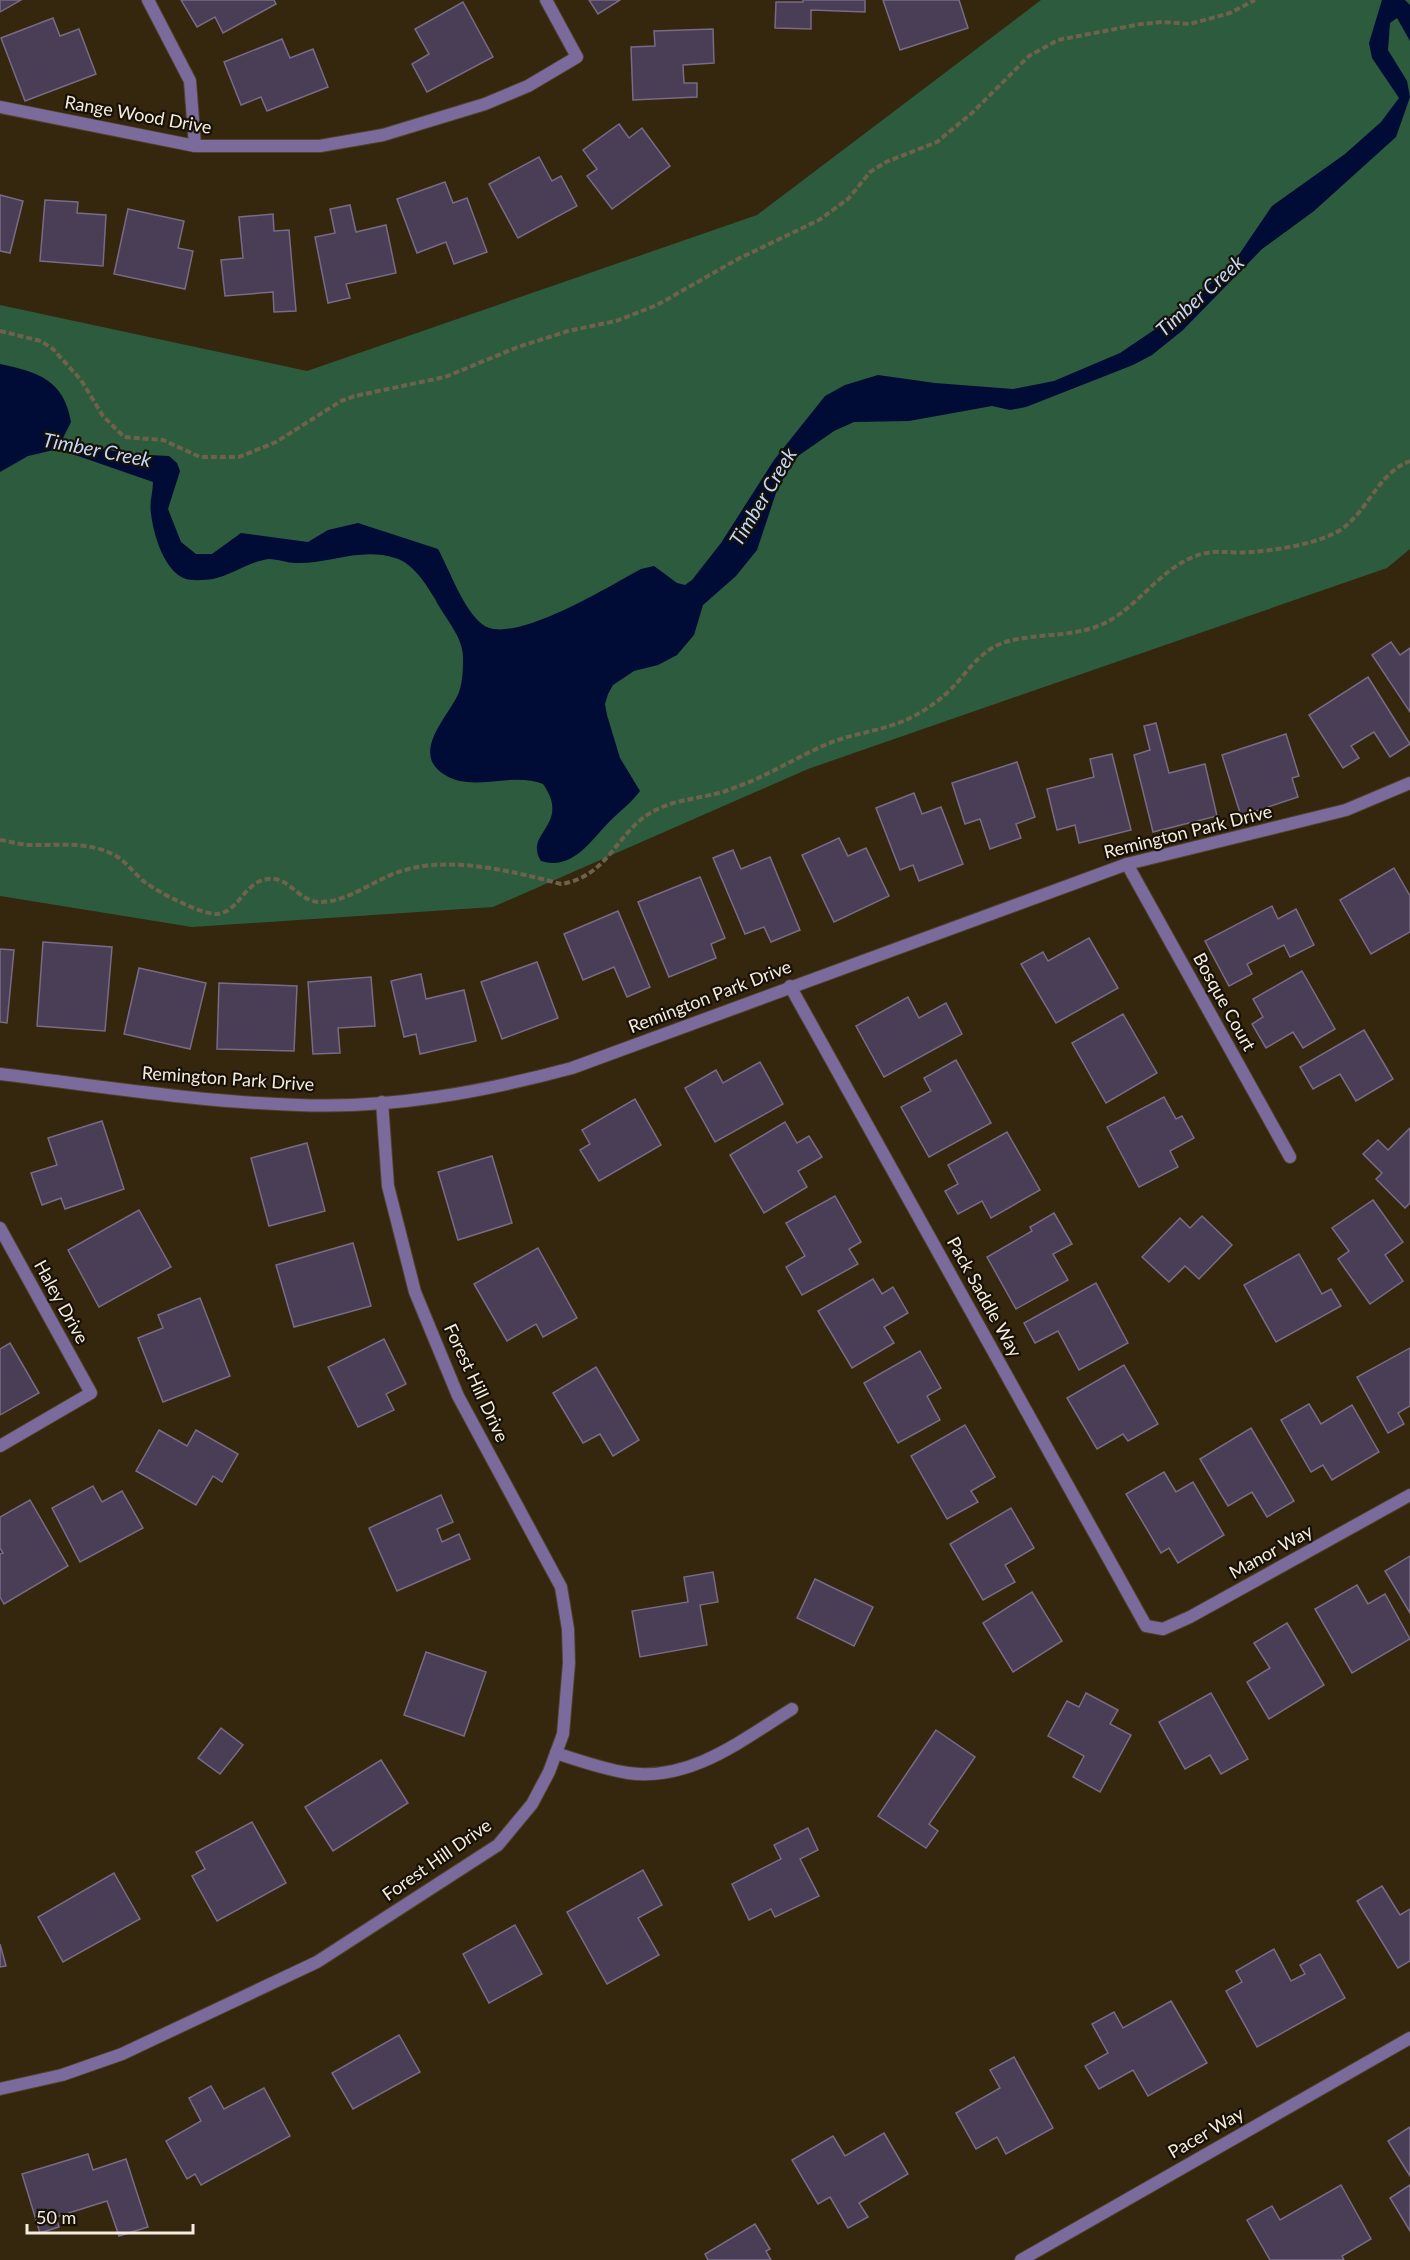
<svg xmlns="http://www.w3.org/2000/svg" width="1410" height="2260" font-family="Lato,sans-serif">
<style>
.green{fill:#2d5b3d}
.water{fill:#000b36}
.building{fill:#493e56;stroke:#776b86;stroke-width:1.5}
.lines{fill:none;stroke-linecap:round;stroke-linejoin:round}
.street-casing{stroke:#50422b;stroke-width:14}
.path{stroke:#6f624c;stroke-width:4;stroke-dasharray:6 3;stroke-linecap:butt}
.street{stroke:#7a6b9c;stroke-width:12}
.labels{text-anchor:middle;stroke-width:4.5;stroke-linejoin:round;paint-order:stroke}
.street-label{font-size:18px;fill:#f5ecdd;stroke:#171107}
.water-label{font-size:20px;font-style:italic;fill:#c2d9fd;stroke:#171107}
</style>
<rect width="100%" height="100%" fill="#35260e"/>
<path class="green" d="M1041,0H1410V549L1387,568L808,769L493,907L192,927L0,896V305L307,371L757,215Z"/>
<path class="water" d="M1382,0H1405L1410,5V41L1397,18L1390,23L1388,50L1407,81L1410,97L1396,137L1314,211L1262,249L1183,330L1152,355L1133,365L1026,407L1010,410L992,406L909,421L854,422L834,431L798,456L778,487L757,550L736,576L703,605L694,635L677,655L658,665L634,671L613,685L608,694L605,704L607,715L620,758L640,791C632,802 620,811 610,821C591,840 573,871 541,861C523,833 572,825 543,784C512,771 474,793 445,775C408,753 451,714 459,692C463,681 463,667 463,656C462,635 444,617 435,599C426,584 413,563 395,558C361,547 329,564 296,563C287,563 278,559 269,559C250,561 232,575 213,579C205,580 194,581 186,579C164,572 153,533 151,513C149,502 153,493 153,482L58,449L28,456L0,472V364C38,372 64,380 71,422L62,440L128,454L169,456L177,463L180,471L168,509L181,542L196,554H212L241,533L308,542L328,530L358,523L438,549C450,571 463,609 482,624C510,648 611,585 641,569L654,566L677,583L685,585L692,580L721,543L774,460L825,396L845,385L878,375L935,383L1013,389L1054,381L1120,353L1185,309L1238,256L1272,206L1345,154L1381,122L1399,98L1372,58L1369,43Z"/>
<g class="building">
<path d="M0,0H21L0,12Z"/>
<path d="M181,0H274L276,4L223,33L215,17L197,27Z"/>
<path d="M589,0H620L598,14Z"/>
<path d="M803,0H865V12L811,10V29L775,28L776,2H803Z"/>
<path d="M883,0H959L968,28L900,50Z"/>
<path d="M463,2L493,57L427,92L412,64L429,54L415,29Z"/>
<path d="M53,18L60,36L79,29L96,74L25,101L1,38Z"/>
<path d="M713,29L714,63L683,65L684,83H697V97L633,100L631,47L655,46L654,31Z"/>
<path d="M282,39L290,58L313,49L328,87L267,111L261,97L241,105L224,62Z"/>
<path d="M619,124L629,138L642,128L670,166L612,209L587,176L597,169L583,150Z"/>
<path d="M539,157L552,181L561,176L577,206L518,238L489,184Z"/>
<path d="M445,182L453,203L467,198L487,252L454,264L446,242L417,253L397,199Z"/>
<path d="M0,195L23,201L10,253L0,251Z"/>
<path d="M45,200L78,202L77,213L106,215L103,266L40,261Z"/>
<path d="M350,205L356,232L386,225L396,273L346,284L350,298L328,303L315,237L335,233L330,209Z"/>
<path d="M128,209L184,221L178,248L193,251L185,289L114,274Z"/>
<path d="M273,214L274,231L289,230L296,311L274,312L273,292L225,296L221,260L243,258L239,217Z"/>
<path d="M1391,642L1400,655L1410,648V712L1372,655Z"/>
<path d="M1368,677L1410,744L1390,757L1374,732L1351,746L1359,758L1343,768L1309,715Z"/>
<path d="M1156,723L1169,773L1205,764L1217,816L1153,832L1134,755L1150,750L1144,726Z"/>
<path d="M1286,734L1299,776L1292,778L1298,797L1241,816L1222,755Z"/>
<path d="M1112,754L1131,830L1079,843L1075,825L1057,830L1047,789L1094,777L1090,759Z"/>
<path d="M1017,762L1035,817L1016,824L1021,838L990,849L980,819L965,824L952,783Z"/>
<path d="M914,793L922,814L941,807L963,864L919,881L913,865L900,870L876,808Z"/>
<path d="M839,838L848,856L866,848L889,896L834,922L802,855Z"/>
<path d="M733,850L741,869L770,857L800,930L771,942L764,927L745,934L713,858Z"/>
<path d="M1394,868L1410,896V932L1371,954L1340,900Z"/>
<path d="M700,877L725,938L711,944L716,958L669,977L638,902Z"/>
<path d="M1272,906L1278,919L1296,909L1314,945L1290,957L1284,945L1247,964L1252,974L1229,986L1205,941Z"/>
<path d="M618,911L650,987L627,997L614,967L583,980L564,934Z"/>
<path d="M1089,938L1118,988L1056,1023L1021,964L1043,952L1048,961Z"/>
<path d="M43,942L112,947L105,1031L37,1026Z"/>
<path d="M0,949L14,950L7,1023L0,1022Z"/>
<path d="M537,962L558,1018L502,1039L481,982Z"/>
<path d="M139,968L206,983L190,1049L124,1034Z"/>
<path d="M1302,971L1335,1029L1303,1048L1293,1032L1266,1048L1252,1024L1263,1017L1253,999Z"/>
<path d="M421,974L426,999L464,990L476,1041L420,1054L416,1034L404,1037L391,981Z"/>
<path d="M371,977L375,1026L338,1028L340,1053L313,1054L308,982Z"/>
<path d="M219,983L297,986L294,1051L217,1049Z"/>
<path d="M908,997L919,1018L946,1003L962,1034L884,1077L856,1026Z"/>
<path d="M1123,1014L1157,1073L1106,1103L1072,1043Z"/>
<path d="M1364,1030L1393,1079L1356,1101L1340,1074L1313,1089L1300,1067Z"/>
<path d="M956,1060L991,1123L929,1157L901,1107L931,1091L924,1078Z"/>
<path d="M760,1062L783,1104L715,1142L685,1088L716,1070L723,1083Z"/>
<path d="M1164,1097L1176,1119L1182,1116L1194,1138L1170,1151L1178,1167L1139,1187L1107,1127Z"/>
<path d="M635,1099L661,1145L599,1181L580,1150L590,1144L582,1130Z"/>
<path d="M102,1121L124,1189L65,1209L61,1198L42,1205L31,1173L57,1165L48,1138Z"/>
<path d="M785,1122L797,1143L809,1136L822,1157L798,1171L807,1187L764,1213L730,1155Z"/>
<path d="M1410,1128V1203L1405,1208L1376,1179L1382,1173L1363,1154L1378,1140L1388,1150Z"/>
<path d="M1007,1132L1040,1190L991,1218L982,1201L958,1214L945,1191L958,1184L948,1165Z"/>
<path d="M307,1143L325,1211L269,1226L251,1158Z"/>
<path d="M492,1156L512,1223L458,1240L438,1172Z"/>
<path d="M835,1196L861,1242L849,1249L858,1264L802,1295L786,1267L805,1256L786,1223Z"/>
<path d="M1373,1200L1403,1242L1385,1255L1403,1281L1370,1304L1338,1259L1349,1251L1332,1228Z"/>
<path d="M139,1210L171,1267L99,1307L68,1250Z"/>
<path d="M1054,1213L1072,1244L1053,1254L1068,1280L1016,1309L987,1257L1032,1231L1030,1227Z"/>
<path d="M1202,1216L1232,1245L1199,1279L1185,1266L1169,1282L1142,1257L1180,1218L1190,1228Z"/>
<path d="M353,1243L371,1306L294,1327L276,1265Z"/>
<path d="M538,1248L577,1318L543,1337L536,1324L507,1341L474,1284Z"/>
<path d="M1299,1254L1322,1294L1331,1289L1341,1306L1276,1342L1244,1285Z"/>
<path d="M873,1279L882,1294L893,1287L908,1313L884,1327L894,1343L852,1368L818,1311Z"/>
<path d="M1096,1283L1128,1343L1079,1370L1058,1331L1035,1343L1024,1323Z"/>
<path d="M200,1298L230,1376L163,1402L138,1338L163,1328L158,1315Z"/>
<path d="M384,1339L406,1384L386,1394L394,1410L358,1427L328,1367Z"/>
<path d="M10,1343L39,1393L0,1415V1349Z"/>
<path d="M1410,1348V1406L1398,1413L1404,1424L1388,1433L1357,1377Z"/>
<path d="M920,1351L941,1388L927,1396L940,1420L898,1443L864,1383Z"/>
<path d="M1124,1365L1158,1424L1128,1441L1123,1434L1097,1449L1067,1398Z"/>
<path d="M596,1367L639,1440L613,1456L600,1434L583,1443L553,1393Z"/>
<path d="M1309,1404L1321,1424L1352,1405L1379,1452L1332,1480L1323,1465L1311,1472L1281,1420Z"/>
<path d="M965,1425L995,1477L971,1491L978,1502L947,1519L911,1456Z"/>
<path d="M1251,1428L1294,1501L1267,1517L1252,1492L1228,1506L1200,1459Z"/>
<path d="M159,1430L187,1446L196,1430L238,1454L222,1482L213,1476L196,1505L136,1471Z"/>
<path d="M1164,1472L1176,1492L1193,1482L1224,1535L1178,1563L1169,1548L1161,1553L1126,1494Z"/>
<path d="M93,1486L102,1502L122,1491L143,1528L80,1562L52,1508Z"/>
<path d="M441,1495L453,1522L437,1529L442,1542L459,1534L470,1559L397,1591L369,1528Z"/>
<path d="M30,1500L68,1566L4,1604L0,1597V1554L3,1553L0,1548V1517Z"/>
<path d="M1011,1508L1034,1548L1005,1565L1015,1582L983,1600L950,1544Z"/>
<path d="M1410,1556V1613L1385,1571Z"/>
<path d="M713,1572L718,1602L700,1605L707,1645L640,1657L632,1611L688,1602L684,1577Z"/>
<path d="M815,1579L873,1607L854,1646L797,1618Z"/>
<path d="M1357,1585L1368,1604L1385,1594L1410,1639L1352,1673L1315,1609Z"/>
<path d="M1032,1592L1062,1641L1013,1672L983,1623Z"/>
<path d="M1287,1623L1324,1685L1269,1719L1247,1682L1270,1668L1254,1643Z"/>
<path d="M426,1652L486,1672L464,1736L404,1715Z"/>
<path d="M1086,1693L1118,1710L1110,1724L1131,1735L1100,1792L1073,1777L1084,1756L1048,1736L1067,1701L1079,1707Z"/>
<path d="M1211,1693L1248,1759L1221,1774L1210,1755L1185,1769L1159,1722Z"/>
<path d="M221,1728L243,1745L220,1774L198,1758Z"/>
<path d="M936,1730L975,1757L929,1824L938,1831L926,1848L878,1816Z"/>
<path d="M381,1760L408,1803L333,1851L305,1807Z"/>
<path d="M252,1822L286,1883L217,1921L192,1876L205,1869L196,1852Z"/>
<path d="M808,1828L818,1850L800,1859L819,1896L775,1917L771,1909L749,1920L732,1884L781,1859L774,1845Z"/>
<path d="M643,1870L662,1905L638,1918L659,1955L607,1984L567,1912Z"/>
<path d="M114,1873L140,1919L63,1962L38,1917Z"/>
<path d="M1382,1886L1400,1915L1410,1909V1961L1398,1968L1357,1901Z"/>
<path d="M515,1925L542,1974L489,2003L463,1954Z"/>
<path d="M0,1944L6,1966L0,1967Z"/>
<path d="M1274,1949L1291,1981L1305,1974L1300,1965L1320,1954L1345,1998L1257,2047L1226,1991L1242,1982L1236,1971Z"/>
<path d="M1171,2001L1207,2063L1148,2096L1133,2070L1099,2089L1085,2066L1108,2053L1092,2024L1114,2012L1123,2028Z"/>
<path d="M399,2035L420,2072L353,2109L332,2073Z"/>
<path d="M1014,2057L1053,2128L1006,2154L997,2137L976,2149L956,2113L1000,2088L990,2070Z"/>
<path d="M211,2086L224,2109L264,2088L290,2136L201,2185L195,2174L187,2179L166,2141L201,2121L189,2098Z"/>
<path d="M1410,2127V2176L1388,2141Z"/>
<path d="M884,2133L908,2174L859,2203L868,2217L848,2228L830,2197L818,2204L792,2160L833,2136L845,2156Z"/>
<path d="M88,2154L93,2170L126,2159L148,2227L119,2236L107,2201L56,2217L59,2227L40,2233L22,2174Z"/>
<path d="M1341,2185L1371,2239L1342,2256L1344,2260H1270L1247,2220L1272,2206L1280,2220Z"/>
<path d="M1410,2185V2231L1390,2198Z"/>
<path d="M755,2224L770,2249L766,2251L771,2260H708L705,2254Z"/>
</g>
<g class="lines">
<defs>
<g id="street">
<path d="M148,0L190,81L195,146"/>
<path d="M0,107L195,146H320L383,135L485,104L528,86L577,57L546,0"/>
<path d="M1127,864L1290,1157"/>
<path d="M790,986L1146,1626L1163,1629L1190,1617L1410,1495"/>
<path d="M0,1074C99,1086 199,1102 298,1105C391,1109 483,1092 572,1068L1127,864L1346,810L1410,783"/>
<path d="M0,1228L91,1393L0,1446"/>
<path d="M556,1753C580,1761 603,1769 628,1773C690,1782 742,1740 792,1709"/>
<path d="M0,2089L62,2075L122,2054L317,1962L498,1845L532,1804L549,1772L563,1734L569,1663L568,1629L561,1587L458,1396L415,1292L388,1186L382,1102"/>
<path d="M1021,2260L1410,2038"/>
</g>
</defs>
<use href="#street" class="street-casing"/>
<g class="path">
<path d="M0,331L41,341L53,349L81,380L103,416L124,437L163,440L200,457H239L276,442L341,401L355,396L445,377L518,347L568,331L616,321L657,305L738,259L819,220L848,199L870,172L886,162L937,142L972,113L1029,56L1058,40L1141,24L1162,22L1190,24L1230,13L1255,0"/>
<path d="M0,840C9,841 18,844 27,845C57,846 88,840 116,856C128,863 135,875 146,883C158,892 202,915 217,914C238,912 243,886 263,880C288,872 297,902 320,902C347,902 371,882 396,873C445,854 512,871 561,884C612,876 617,826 660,808C682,798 708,798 731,789C764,778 793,759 825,745C849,734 876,732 901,722C919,715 940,701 954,686C966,673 976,658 992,648C1022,630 1071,641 1107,622C1139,605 1159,571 1193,557C1213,548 1230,554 1251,552C1277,550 1309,545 1333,534C1367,518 1374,475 1410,461"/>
</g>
<use href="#street" class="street"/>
</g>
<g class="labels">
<g class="street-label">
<text transform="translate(138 115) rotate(10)" y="6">Range Wood Drive</text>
<text transform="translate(1188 832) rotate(-14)" y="6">Remington Park Drive</text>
<text transform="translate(710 997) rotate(-21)" y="6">Remington Park Drive</text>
<text transform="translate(1224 1002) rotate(61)" y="6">Bosque Court</text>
<text transform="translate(228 1079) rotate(4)" y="6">Remington Park Drive</text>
<text transform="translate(984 1297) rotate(61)" y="6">Pack Saddle Way</text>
<text transform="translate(61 1302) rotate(61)" y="6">Haley Drive</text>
<text transform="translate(476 1383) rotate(65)" y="6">Forest Hill Drive</text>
<text transform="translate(1271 1552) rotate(-29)" y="6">Manor Way</text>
<text transform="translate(437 1860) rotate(-35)" y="6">Forest Hill Drive</text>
<text transform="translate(1206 2133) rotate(-30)" y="6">Pacer Way</text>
</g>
<g class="water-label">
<text transform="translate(1200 296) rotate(-42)" y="7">Timber Creek</text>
<text transform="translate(97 450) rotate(11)" y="7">Timber Creek</text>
<text transform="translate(763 497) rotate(-59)" y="7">Timber Creek</text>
</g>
</g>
<path d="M27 2224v9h166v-9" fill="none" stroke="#f5ecdd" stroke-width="3"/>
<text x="36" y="2224" font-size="18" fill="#f5ecdd" stroke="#171107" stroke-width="4.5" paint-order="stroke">50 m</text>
</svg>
